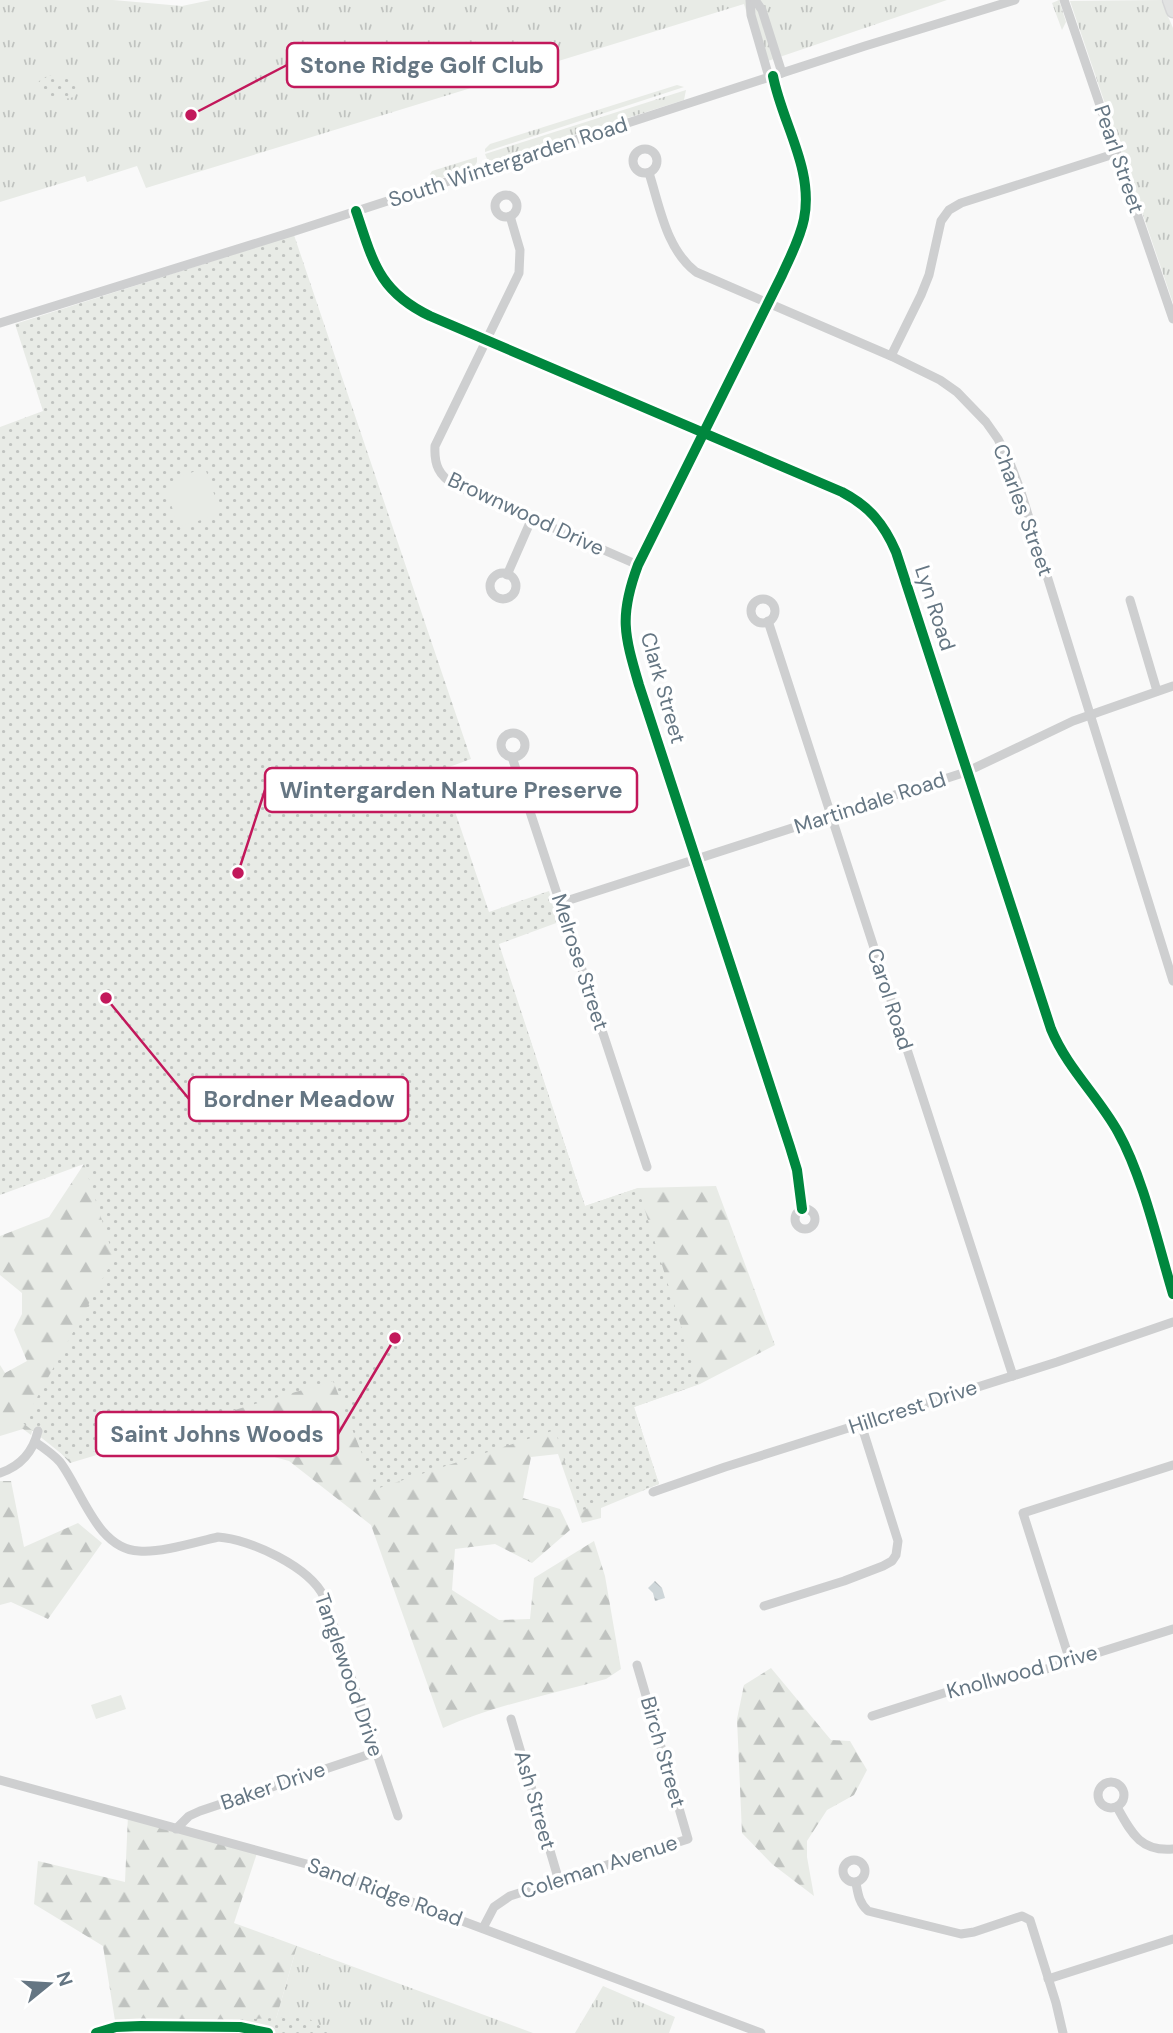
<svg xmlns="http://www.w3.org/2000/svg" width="1173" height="2033" font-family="'DM Sans',sans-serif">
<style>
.grass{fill:url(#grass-tufts)}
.forest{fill:url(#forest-firs)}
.park{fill:url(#park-dots)}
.pitch{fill:#e8ebe6}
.water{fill:url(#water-waves)}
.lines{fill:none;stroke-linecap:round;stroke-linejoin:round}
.major-casing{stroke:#d5d6d7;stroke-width:15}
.minor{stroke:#cecfd0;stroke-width:9}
.major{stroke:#e1e2e2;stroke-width:12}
.cycleway-casing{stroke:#fff;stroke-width:15}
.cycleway{stroke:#00873e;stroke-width:10}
.labels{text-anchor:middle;stroke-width:7;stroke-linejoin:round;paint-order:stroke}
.street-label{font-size:21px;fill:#657683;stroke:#fff}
.leader{fill:none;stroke:#c2185b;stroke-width:2.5}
.callout-dot{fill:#c2185b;stroke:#fff;stroke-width:2.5}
.callout{fill:#fff;stroke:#c2185b;stroke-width:2.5}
.callout-label{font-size:23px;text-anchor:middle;font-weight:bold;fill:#657683}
</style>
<defs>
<pattern id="grass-tufts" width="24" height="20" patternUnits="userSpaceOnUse" patternTransform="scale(1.75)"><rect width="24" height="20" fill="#e8ebe6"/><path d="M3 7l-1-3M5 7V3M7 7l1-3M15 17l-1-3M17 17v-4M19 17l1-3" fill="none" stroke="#c0c3c0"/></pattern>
<pattern id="forest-firs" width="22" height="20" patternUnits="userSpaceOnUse" patternTransform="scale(1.75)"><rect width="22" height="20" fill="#e8ebe6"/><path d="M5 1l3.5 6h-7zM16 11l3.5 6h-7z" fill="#c0c3c0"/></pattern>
<pattern id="park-dots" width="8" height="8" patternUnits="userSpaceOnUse" patternTransform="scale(1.75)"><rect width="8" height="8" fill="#e8ebe6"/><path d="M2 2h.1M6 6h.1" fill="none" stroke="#c0c3c0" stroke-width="1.8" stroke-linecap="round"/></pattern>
<pattern id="water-waves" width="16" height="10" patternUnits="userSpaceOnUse" patternTransform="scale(1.75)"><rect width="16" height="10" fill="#ced6d9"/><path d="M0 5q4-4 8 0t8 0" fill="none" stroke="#abb2b5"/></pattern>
</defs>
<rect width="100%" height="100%" fill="#f9f9f9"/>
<g class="grass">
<path d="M0,0H113L182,6L211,0H947L762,63L744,4L146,188L137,166L87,182L85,176L0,202Z"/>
<path d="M1059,0L1066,22L1062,30L1052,3Z"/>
<path d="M1161,0L1173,28V303L1070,1Z"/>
<path d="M677,85L684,87L485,152V149L490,144Z"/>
<path d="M686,90L684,100L492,161L487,159L485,154Z"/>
<path d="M477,157V162L474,167L433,181L430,174L432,171Z"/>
<path d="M297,1946L533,2033H272Z"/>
<path d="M603,1986L675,2017L669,2033H575Z"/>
</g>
<g class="forest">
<path d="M498,943L585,1206L638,1188L716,1186L775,1345L700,1384L634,1407L659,1484L601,1508V1518L582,1523L558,1454L531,1457L523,1498L560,1509L570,1530L532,1563L495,1544L455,1549L452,1590L499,1620L530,1619L534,1578L594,1541L605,1576L621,1669L606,1679C552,1694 495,1705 443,1728L371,1525L289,1461L205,1438L170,1450L160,1436L70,1463L34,1424L31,1435L23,1429L0,1436V1365L5,1373L27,1361L14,1330L22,1314V1293L0,1275V1236L49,1217L84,1164Z"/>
<path d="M0,1481H11L24,1547L78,1523L102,1543L48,1619L11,1602L0,1605Z"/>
<path d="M771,1668L831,1740L850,1741L867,1770L854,1795L827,1810L807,1841V1857L814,1896L772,1864L742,1833L737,1719L744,1685Z"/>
<path d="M128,1815L258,1850L234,1923L297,1946L272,2033H143L140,2026L116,2027L103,1946L34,1904L38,1861L125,1882Z"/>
</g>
<g class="park">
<path d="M51,75C63,77 76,74 78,89L73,97C62,101 49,99 39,92L38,84L39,81Z"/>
<path d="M294,235L471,759L441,770L489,912L549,891L559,922L499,944L585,1206L638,1188L699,1384L634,1407L659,1484L580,1511L555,1430L376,1489L333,1381L68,1459L23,1423L114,1258L84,1164L0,1195V427L43,411L15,324Z"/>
<path d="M305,2016L330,2033H96L116,2027Z"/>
</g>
<g class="pitch">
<path d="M205,468L219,508L214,516L178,527L168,494L175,478Z"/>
<path d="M121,1695L126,1709L96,1719L91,1705Z"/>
</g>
<path class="water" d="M655,1581L662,1588L665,1598L655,1601L653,1593L648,1588Z"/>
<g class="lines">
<defs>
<path id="major" d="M1169,0L1173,11"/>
</defs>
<use href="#major" class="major-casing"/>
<g class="minor">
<path d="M750,0L751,15L769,77"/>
<path d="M755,0L762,10L782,73"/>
<path d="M1064,0L1173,319"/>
<path d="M773,76C782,123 814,169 804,219C800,239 790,257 782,275L638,565C619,616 624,634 639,685L790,1147L797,1170L802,1209"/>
<circle cx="645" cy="161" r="12"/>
<path d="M649,173C660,207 666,249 696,272L891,356L940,380L957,392L986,422L998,439L1010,463L1020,489L1173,981"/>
<circle cx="506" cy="206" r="11"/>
<path d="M356,211C373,261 378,291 430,316L842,492C869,506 884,524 896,552L1051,1029C1067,1068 1098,1096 1118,1132C1143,1177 1158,1244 1173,1294"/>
<path d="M510,216L520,250L519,273L435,446C434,465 439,476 455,485L638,565"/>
<path d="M0,323L292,232L865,46L1015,0"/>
<path d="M891,356L921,295L929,275L941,221L949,210L961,203L1117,153"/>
<circle cx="503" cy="586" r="13"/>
<path d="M507,575L532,518"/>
<circle cx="763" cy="611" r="12"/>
<path d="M1130,600L1157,691"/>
<path d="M768,621L1013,1376"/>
<circle cx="513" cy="745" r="12"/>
<path d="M512,757L647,1167"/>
<path d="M560,903L966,772L1073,721L1173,686"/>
<circle cx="805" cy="1219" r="10"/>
<path d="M35,1442C44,1448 53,1454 60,1462C82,1491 97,1549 139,1551C161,1553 196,1542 218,1537C250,1539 310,1567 324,1597L398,1816"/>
<path d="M0,1473C21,1466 33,1452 38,1431"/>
<path d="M653,1492L725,1467L1057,1362L1173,1322"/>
<path d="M764,1606L844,1581L883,1566L892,1561L896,1555L898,1541L861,1424"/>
<path d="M1070,1661L1023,1513L1173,1465"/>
<path d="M872,1716L966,1686L1013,1678L1040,1671L1173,1629"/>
<path d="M511,1719L559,1881"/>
<path d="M0,1780L321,1868L761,2033"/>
<circle cx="1111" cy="1795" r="13"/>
<path d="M1117,1807C1131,1832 1140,1852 1173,1849"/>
<path d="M176,1829L189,1816L200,1811L376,1752"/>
<circle cx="854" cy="1871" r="11"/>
<path d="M856,1883C858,1894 859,1903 868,1911L961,1934L974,1932L1022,1916L1030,1920L1056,2003L1063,2033"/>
<path d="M483,1928L494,1907L510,1896L688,1839L637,1665"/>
<path d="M1048,1979L1173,1939"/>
</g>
<use href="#major" class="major"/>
<defs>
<g id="cycleway">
<path d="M773,76C782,123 814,169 804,219C800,239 790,257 782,275L638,565C619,616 624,634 639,685L790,1147L797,1170L802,1209"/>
<path d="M356,211C373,261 378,291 430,316L842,492C869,506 884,524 896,552L1051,1029C1067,1068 1098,1096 1118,1132C1143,1177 1158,1244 1173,1294"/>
<path d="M96,2033L116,2027L141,2026L240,2027L268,2033"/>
</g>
</defs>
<use href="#cycleway" class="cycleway-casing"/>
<use href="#cycleway" class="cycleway"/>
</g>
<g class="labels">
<g class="street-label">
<text transform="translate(1119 159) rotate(71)" y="7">Pearl Street</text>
<text transform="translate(508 162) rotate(-18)" y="7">South Wintergarden Road</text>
<text transform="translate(1023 510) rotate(70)" y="7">Charles Street</text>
<text transform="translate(526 514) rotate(25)" y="7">Brownwood Drive</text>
<text transform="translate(935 608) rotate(72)" y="7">Lyn Road</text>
<text transform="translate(663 688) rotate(74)" y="7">Clark Street</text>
<text transform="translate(870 803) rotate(-18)" y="7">Martindale Road</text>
<text transform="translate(580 962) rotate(72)" y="7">Melrose Street</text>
<text transform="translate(890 999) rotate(72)" y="7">Carol Road</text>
<text transform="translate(913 1407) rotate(-18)" y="7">Hillcrest Drive</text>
<text transform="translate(1022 1672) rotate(-15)" y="7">Knollwood Drive</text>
<text transform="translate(349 1675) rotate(71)" y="7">Tanglewood Drive</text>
<text transform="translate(663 1752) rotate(74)" y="7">Birch Street</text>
<text transform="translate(273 1786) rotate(-19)" y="7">Baker Drive</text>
<text transform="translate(535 1800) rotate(74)" y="7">Ash Street</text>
<text transform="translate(599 1867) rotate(-18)" y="7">Coleman Avenue</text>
<text transform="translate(385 1892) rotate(20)" y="7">Sand Ridge Road</text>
</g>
</g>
<path class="leader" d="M191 115L287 65M238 873L265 790M106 998L189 1099M395 1338L338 1434"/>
<g class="callout-dot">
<circle cx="191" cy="115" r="7"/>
<circle cx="238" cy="873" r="7"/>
<circle cx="106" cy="998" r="7"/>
<circle cx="395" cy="1338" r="7"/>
</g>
<g class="callout">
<rect x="287" y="43" width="271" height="44" rx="7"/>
<rect x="265" y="768" width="372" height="44" rx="7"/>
<rect x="189" y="1077" width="219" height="44" rx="7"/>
<rect x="96" y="1412" width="242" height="44" rx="7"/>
</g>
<g class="callout-label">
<text x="422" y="73">Stone Ridge Golf Club</text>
<text x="451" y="798">Wintergarden Nature Preserve</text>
<text x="299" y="1107">Bordner Meadow</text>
<text x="217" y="1442">Saint Johns Woods</text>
</g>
<g transform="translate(49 1984) rotate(72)" stroke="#ffffff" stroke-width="5" paint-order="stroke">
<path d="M0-5L12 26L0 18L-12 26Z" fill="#657683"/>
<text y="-10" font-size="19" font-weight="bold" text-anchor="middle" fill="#657683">N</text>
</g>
</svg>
